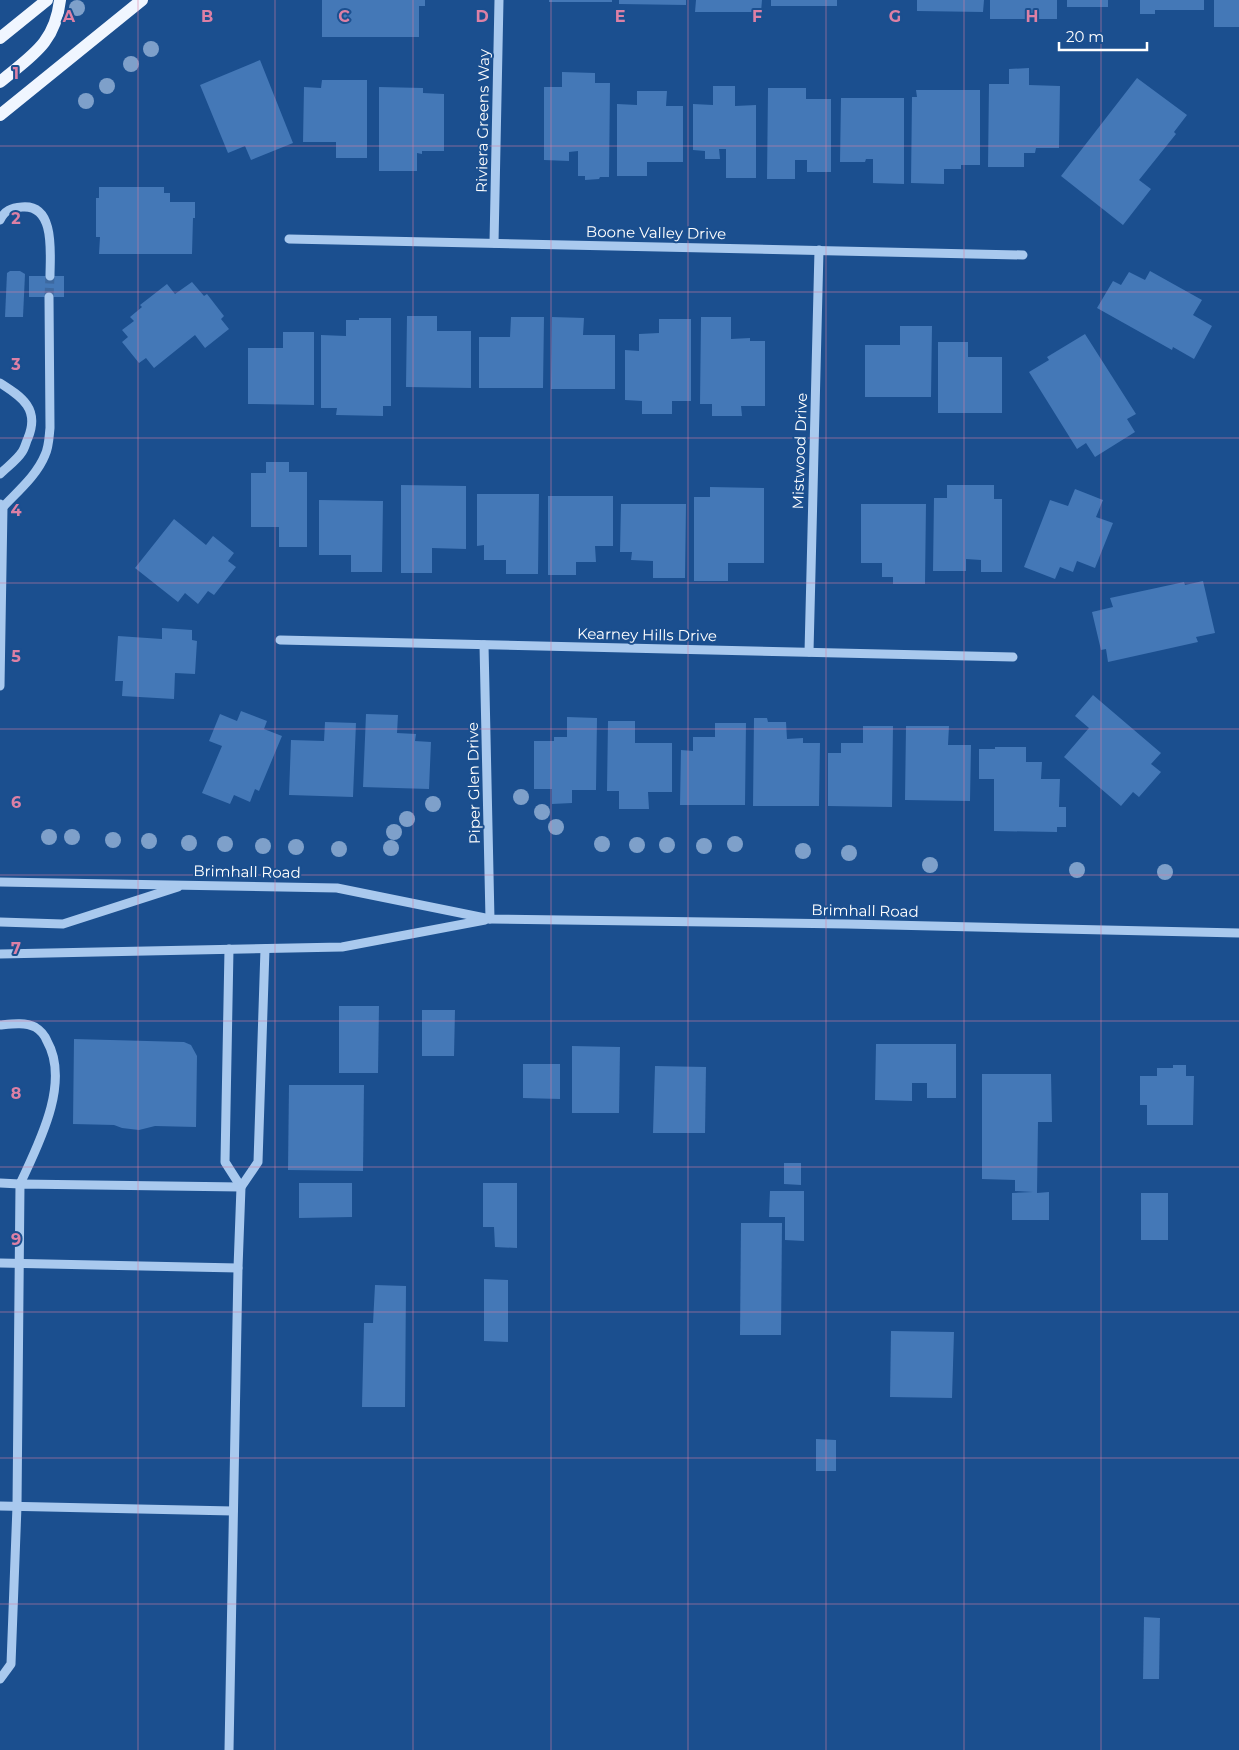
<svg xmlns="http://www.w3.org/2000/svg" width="1239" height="1750" font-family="Montserrat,sans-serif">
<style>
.building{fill:#4478b7}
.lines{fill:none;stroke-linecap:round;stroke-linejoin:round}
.minor-tunnel{stroke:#3d69a0;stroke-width:9;stroke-dasharray:9 4.5;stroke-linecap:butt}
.minor{stroke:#a9c9ee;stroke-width:9}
.major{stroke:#f0f6ff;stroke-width:12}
.tree{fill:#7ea0ca}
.grid{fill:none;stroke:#dd80a5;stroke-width:1;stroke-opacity:0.55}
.labels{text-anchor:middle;stroke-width:4;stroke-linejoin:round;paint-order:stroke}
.street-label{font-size:15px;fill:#fff;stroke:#1b4f8f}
.grid-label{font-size:16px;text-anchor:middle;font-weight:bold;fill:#dd80a5;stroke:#1b4f8f;stroke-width:4;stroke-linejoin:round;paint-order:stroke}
</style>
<rect width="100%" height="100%" fill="#1b4f8f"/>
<g class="building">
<path d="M322,0H425V6H419V37H322Z"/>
<rect x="549" y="0" width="63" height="2"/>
<path d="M619,0H686V5L619,4Z"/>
<path d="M696,0H762L761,12H695Z"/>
<rect x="771" y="0" width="66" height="6"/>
<path d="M917,0H984L983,12L917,11Z"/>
<rect x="990" y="0" width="67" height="19"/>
<rect x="1067" y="0" width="41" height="7"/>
<path d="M1140,0H1204V10H1155V14H1140Z"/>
<rect x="1214" y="0" width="25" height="27"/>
<path d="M260,60L293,143L251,160L245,146L228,153L200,85Z"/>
<path d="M1029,68V85L1060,86L1059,148H1036L1035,153H1024V167H988L989,84H1009V69Z"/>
<path d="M562,72L595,73V83H610L609,177H600L599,179L585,180V176H578V151L569,152V161L544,160V87H562Z"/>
<path d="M1137,78L1187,115L1174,132L1176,134L1139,180L1151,189L1123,225L1061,176Z"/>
<path d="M322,80H367V158H336V142H303L304,87L321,88Z"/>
<path d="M713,86H735V106L756,105V178H726V149H719L720,159H705V151L693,150V104L713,105Z"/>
<path d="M379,87L423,88V93L444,94V151H422V154L417,153V171H379Z"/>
<path d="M768,88H806V99H831V172H807V160H795V179H767Z"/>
<path d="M916,90H980V165H961V169H944V184L911,183L912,97H917Z"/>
<path d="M637,91H667L666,106H683V162H647V176H617V104L637,105Z"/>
<path d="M841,98H904V184L873,183V159H866L865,162H840Z"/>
<path d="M99,187H164V193H170V202H195V218H193L192,254H99L100,237H96V198H99Z"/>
<path d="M10,271H20L25,274L23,317H5L7,273Z"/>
<path d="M1150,271L1202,300L1193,315L1212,326L1194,359L1173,347L1172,350L1097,308L1113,281L1121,285L1129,272L1145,280Z"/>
<rect x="29" y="276" width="35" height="21"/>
<path d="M192,282L204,296L207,294L224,316L221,319L229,329L205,348L195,335L154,368L146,358L139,363L122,342L128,337L122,330L134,321L130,317L142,307L140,305L167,284L175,294Z"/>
<path d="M407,316H437V331H471V388L406,387Z"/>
<path d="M511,317H544L543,388H479V337H510Z"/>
<path d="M552,317L584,318L583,335H615V389H551Z"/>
<path d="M701,317H731V339L750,338V341H765V406H741L742,416H712V404H700Z"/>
<path d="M359,318H391V406H383V416L336,415L337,408H321V335L346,336V320H359Z"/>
<path d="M659,319H691V401H672V414H642V401L625,400V350L639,351V334L659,333Z"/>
<path d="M900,326H932L931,397H865V345H900Z"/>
<path d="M283,332H314V405L248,404V348H283Z"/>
<path d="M1085,334L1136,414L1127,419L1135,432L1095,457L1086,443L1077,449L1029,372L1049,360L1047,357Z"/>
<path d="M938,342H968V357H1002V413H938Z"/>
<path d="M266,462H289V472H307V547H279V527H251V473H266Z"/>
<path d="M401,485L466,486V549L432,548V573H401Z"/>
<path d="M947,485H994V499H1002V572H981V560L966,559V571H933L934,498H947Z"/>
<path d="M710,487L764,488V563H728V581H694V497H710Z"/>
<path d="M1075,489L1103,500L1096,517L1113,523L1095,568L1077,561L1073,572L1060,567L1055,579L1024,567L1050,500L1068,506Z"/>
<path d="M477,494H539L538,574H506V560H484V545L477,546Z"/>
<path d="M548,496H613V546H595L596,562H576V575H548Z"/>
<path d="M319,500L383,501L382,572H351V555H319Z"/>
<path d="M621,504H686L685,578H653V561L631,560L632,552H620Z"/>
<path d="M861,504H926L925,584H893V577H882V563H861Z"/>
<path d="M174,519L206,545L213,536L234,553L228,561L236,567L214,595L208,591L198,604L185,593L178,602L135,568Z"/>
<path d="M1203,581L1215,633L1196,637L1198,642L1108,662L1106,649L1101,650L1092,612L1113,607L1110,598L1184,582L1185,585Z"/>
<path d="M162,628L192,630V640L197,641L195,674L175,673L174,699L122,696L123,681H115L118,636L162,639Z"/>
<path d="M1093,695L1161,753L1151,764L1161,772L1139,797L1133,792L1121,806L1064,757L1089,728L1075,716Z"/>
<path d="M241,711L267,721L264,729L282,736L259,791L255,789L250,802L234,795L230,804L202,793L222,746L209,741L220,714L237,721Z"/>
<path d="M366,714L398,715L397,733L416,734L415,741L431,742L429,789L363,787Z"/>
<path d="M567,717L597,718L596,790H572V803L552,804V789H534V741H554V737H567Z"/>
<path d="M754,718H767L768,722H786L787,739L803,738V743H820L819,806H753Z"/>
<path d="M608,721H635V743H672V792H648L649,809H619V791H607Z"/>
<path d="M325,722L356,723L353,797L289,795L291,740L324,741Z"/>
<path d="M715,723H746L745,805H680L681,750L693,751V737H715Z"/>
<path d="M863,726H893L892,807L828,806V753H841V743H863Z"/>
<path d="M906,726H949L948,745H971L970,801L905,800Z"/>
<path d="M995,747H1026V762H1042L1041,779H1060L1059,807H1066V827H1057V832L994,831V779H979V749H995Z"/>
<path d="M339,1006H379L378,1073H339Z"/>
<path d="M422,1010H455L454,1056H422Z"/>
<path d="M74,1039L184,1042L191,1045L197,1056L196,1127L155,1126L139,1130L122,1128L114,1125L73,1124Z"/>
<path d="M876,1044H956V1098H927V1083H912V1101L875,1100Z"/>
<path d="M572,1046L620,1047L619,1113H572Z"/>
<path d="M523,1064H560V1099L523,1098Z"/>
<path d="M1173,1065H1186V1076H1194L1193,1125H1147V1105H1140V1076H1157V1068H1173Z"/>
<path d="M655,1066L706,1067L705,1133H653Z"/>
<path d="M982,1074H1051L1052,1122H1038L1037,1193L1049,1192V1220H1012V1193L1033,1192L1015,1191V1180L982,1179Z"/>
<path d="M289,1085H364L363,1171L288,1170Z"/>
<path d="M784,1163H801V1185L784,1184Z"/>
<path d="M299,1183H352V1217L299,1218Z"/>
<path d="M483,1183H517V1248L495,1247L494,1227H483Z"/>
<path d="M770,1191H804V1241L785,1240V1217H769Z"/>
<rect x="1141" y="1193" width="27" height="47"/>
<path d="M741,1223H782L781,1335H740Z"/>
<path d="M484,1279L508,1280V1342L484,1341Z"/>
<path d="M375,1285L406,1286L405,1407H362L364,1323H373Z"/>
<path d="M891,1331L954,1332L952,1398L890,1397Z"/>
<path d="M816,1439L836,1440V1471H816Z"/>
<path d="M1144,1617L1160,1618L1159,1679H1143Z"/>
</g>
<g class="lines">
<path class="minor-tunnel" d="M49,297L50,276"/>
<g class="minor">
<path d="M0,220C5,210 11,208 22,207C56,204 50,255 50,276"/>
<path d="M289,239L1023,255"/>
<path d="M494,243L499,0"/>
<path d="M0,383C22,397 40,409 28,438C26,442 25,448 22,452C17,460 7,467 0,474"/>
<path d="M0,504L3,507L0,686"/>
<path d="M3,507C18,491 37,475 45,455C49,447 49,437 50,428L49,297"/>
<path d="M280,640L1013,657"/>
<path d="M484,645L490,919"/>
<path d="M809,652L819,250"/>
<path d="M0,882L337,888L490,919L847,924L1239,933"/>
<path d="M0,922L63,924L178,887"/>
<path d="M229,949L225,1162L241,1187"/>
<path d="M0,954L342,947L485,920"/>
<path d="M0,1025C11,1024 25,1022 35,1027C40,1030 45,1036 47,1041C71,1083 38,1145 20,1184L0,1183"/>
<path d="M0,1263L238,1268"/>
<path d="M0,1506L233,1511"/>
<path d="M0,1679L11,1664L17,1506L20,1184L241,1187"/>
<path d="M229,1750L238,1268L241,1187L258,1162L265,949"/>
</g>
<g class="major">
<path d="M0,38L47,0"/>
<path d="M0,82C31,56 55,44 60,0"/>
<path d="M0,115L142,0"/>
</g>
</g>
<g class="tree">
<circle cx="77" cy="8" r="8"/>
<circle cx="151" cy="49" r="8"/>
<circle cx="131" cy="64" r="8"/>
<circle cx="107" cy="86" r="8"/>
<circle cx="86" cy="101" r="8"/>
<circle cx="521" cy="797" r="8"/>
<circle cx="433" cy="804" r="8"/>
<circle cx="542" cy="812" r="8"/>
<circle cx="407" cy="819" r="8"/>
<circle cx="556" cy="827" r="8"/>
<circle cx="394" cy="832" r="8"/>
<circle cx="49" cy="837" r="8"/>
<circle cx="72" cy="837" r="8"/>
<circle cx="113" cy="840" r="8"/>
<circle cx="149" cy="841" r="8"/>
<circle cx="189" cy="843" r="8"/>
<circle cx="225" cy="844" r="8"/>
<circle cx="602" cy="844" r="8"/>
<circle cx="735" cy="844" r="8"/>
<circle cx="637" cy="845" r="8"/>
<circle cx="667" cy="845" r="8"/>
<circle cx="263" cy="846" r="8"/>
<circle cx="704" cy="846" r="8"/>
<circle cx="296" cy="847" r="8"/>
<circle cx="391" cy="848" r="8"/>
<circle cx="339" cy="849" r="8"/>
<circle cx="803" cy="851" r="8"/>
<circle cx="849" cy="853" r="8"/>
<circle cx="930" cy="865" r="8"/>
<circle cx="1077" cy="870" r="8"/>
<circle cx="1165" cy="872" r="8"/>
</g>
<path class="grid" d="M138,0V1750M275,0V1750M413,0V1750M551,0V1750M688,0V1750M826,0V1750M964,0V1750M1101,0V1750M0,146H1239M0,292H1239M0,438H1239M0,583H1239M0,729H1239M0,875H1239M0,1021H1239M0,1167H1239M0,1312H1239M0,1458H1239M0,1604H1239"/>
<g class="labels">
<g class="street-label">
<text transform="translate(483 121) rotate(-89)" y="5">Riviera Greens Way</text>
<text transform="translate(656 233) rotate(1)" y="5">Boone Valley Drive</text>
<text transform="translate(800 451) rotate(-88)" y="5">Mistwood Drive</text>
<text transform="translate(647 635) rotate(1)" y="5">Kearney Hills Drive</text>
<text transform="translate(474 783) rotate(-91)" y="5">Piper Glen Drive</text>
<text transform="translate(247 872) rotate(1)" y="5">Brimhall Road</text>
<text transform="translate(865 911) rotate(1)" y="5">Brimhall Road</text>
</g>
</g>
<g class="grid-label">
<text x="69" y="22">A</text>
<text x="207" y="22">B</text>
<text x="344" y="22">C</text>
<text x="482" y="22">D</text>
<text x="620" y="22">E</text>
<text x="757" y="22">F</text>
<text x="895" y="22">G</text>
<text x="1032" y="22">H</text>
<text x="16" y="79">1</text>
<text x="16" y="224">2</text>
<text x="16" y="370">3</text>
<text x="16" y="516">4</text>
<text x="16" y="662">5</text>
<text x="16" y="808">6</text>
<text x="16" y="954">7</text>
<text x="16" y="1099">8</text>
<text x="16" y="1245">9</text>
</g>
<path d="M1059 42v8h88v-8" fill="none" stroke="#ffffff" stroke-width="2.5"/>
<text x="1066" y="42" font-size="15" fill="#ffffff" stroke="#1b4f8f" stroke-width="4" paint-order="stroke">20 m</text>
</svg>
